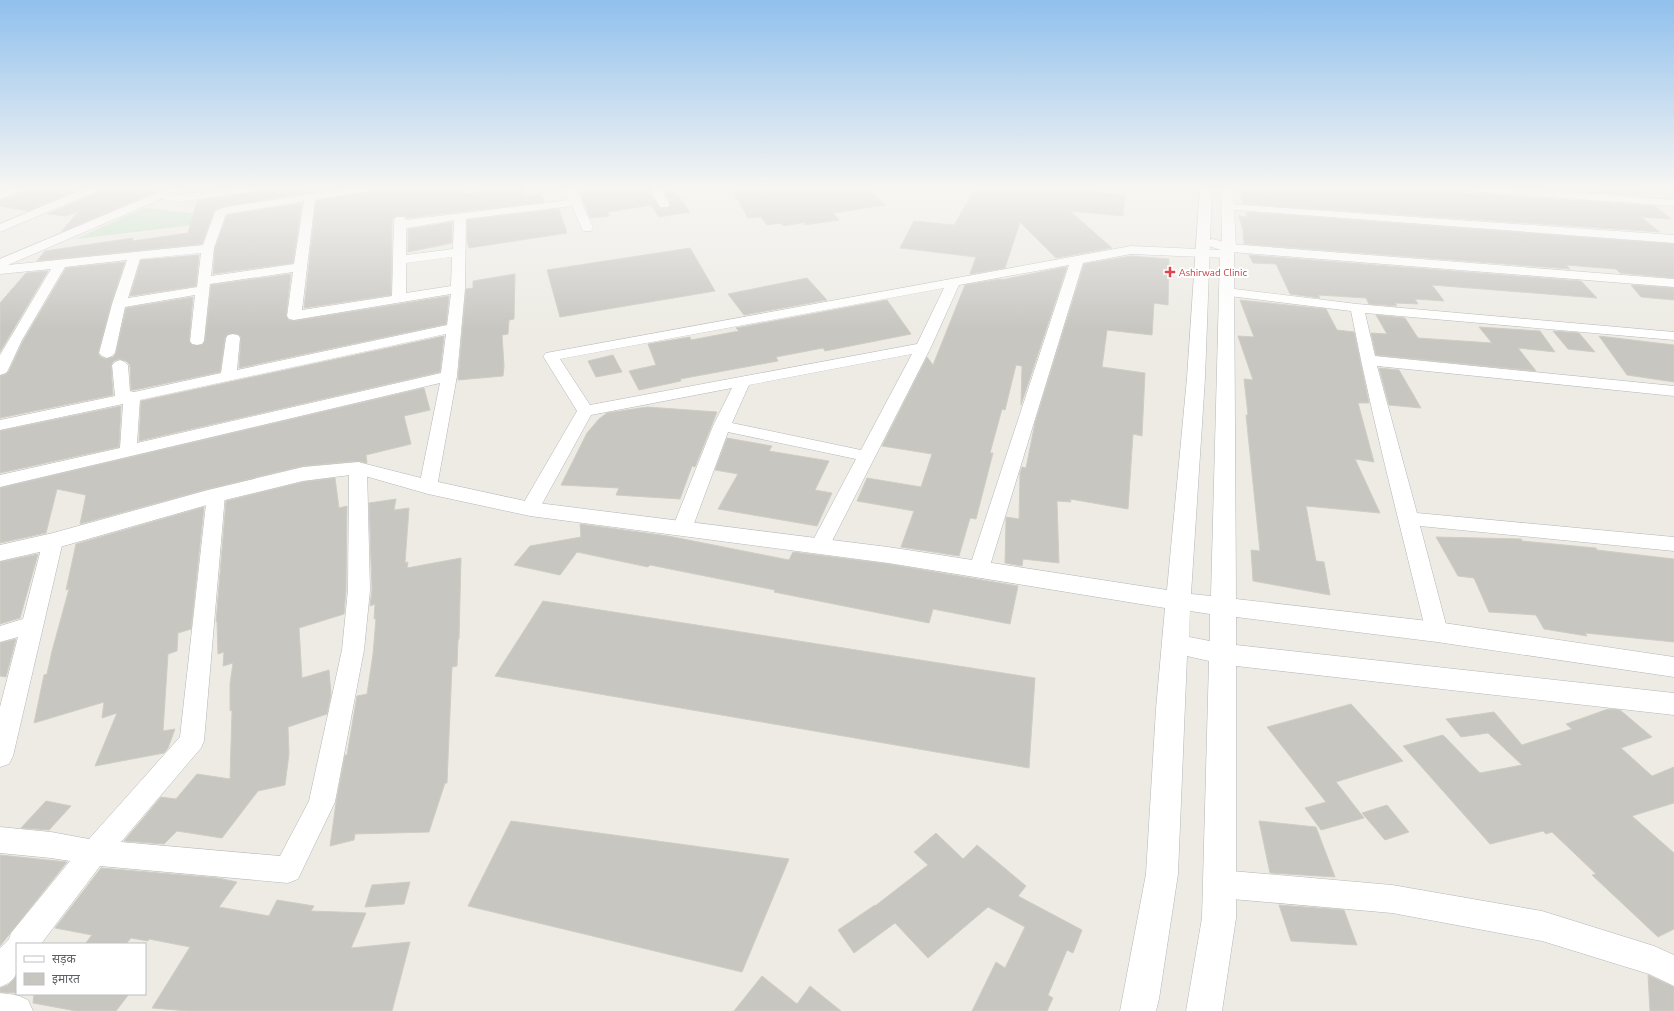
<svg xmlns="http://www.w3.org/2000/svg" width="1674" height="1011" font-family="Ubuntu,'Noto Sans Devanagari',sans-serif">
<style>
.green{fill:#c4e1c5}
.building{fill:#c8c6c1;stroke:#d0cdc3}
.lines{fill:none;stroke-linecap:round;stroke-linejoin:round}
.street-casing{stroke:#b4b6b9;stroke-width:1}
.secondary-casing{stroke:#b3b6ba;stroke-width:1}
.street{fill:#fff;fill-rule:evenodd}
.secondary{fill:#fff;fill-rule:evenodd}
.health-dot{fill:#e0444e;stroke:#fff;stroke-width:1.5}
.labels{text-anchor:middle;stroke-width:4;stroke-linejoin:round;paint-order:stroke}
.far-health-label{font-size:10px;fill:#be3a42;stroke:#fff;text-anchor:start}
</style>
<rect width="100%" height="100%" fill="#edebe4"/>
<path class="green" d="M144,208L198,214L194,225L76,239Z"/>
<g class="building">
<path d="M31,187H84L28,211L0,206V200L28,190Z"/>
<path d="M105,187H167L61,232L79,211L66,216L48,214L103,190Z"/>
<path d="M271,187H342L226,206L217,209L214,211L202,244L37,261L45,251L133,238L132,241L188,233L197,201L264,191Z"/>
<path d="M388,187H466L467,194L523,187L526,196L541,194L544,202L407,218L404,216H396L392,220L391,295L304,308L316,201L377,191Z"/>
<path d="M578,187H647L660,208H668L671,205L662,187H671L690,212L659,217L651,205L607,212L609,216L590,218Z"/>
<path d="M772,187H812L814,189L833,187H866L885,205L833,213L839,220L804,225L805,222L784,226L780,223L767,225L761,217L748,218L733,191L745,190L761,192Z"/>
<path d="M976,187H1076V190L1125,195L1123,216L1070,211L1112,248L1056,258L1020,222L1005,268L970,274L976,257L900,248L914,221L954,225Z"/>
<path d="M1238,187H1409L1448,190L1452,192L1655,206L1671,219L1641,217L1660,232L1243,204Z"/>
<path d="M1538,187H1631L1643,196L1539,188Z"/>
<path d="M302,203L293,263L213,274L215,248L227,215Z"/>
<path d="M559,209L567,233L469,248L467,240V220Z"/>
<path d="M1246,212L1674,244V278L1620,273L1616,269L1566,265L1570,269L1244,244L1243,230L1239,216L1247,217Z"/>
<path d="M452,222V243L408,252V229Z"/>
<path d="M690,248L715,291L560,317L547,270Z"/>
<path d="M199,255L196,286L130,296L141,260Z"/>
<path d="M1249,255L1581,281L1597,298L1432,285L1444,301L1415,299L1418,304L1395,303L1397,306L1369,304L1366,298L1318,295L1320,298L1290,294L1276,264L1253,263Z"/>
<path d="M1131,256L1169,259L1168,305L1154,303L1152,335L1107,330L1102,367L1145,373L1142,436L1133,434L1128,509L1070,499L1071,502L1057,501L1059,563L1023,559L1022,566L1005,563L1006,519V517L1019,519L1020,473L1022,467L1026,468L1035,423L1084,264Z"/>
<path d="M125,262L111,304L98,353L101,357L106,359L113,357L116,353L126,308L193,297L189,341L192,345H202L205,341L211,285L291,274L286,316L289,320L294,321L449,296L446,324L239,368L241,337L238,334H228L225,338L220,372L134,390H131L130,365L126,361L119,359L114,361L111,365L113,395L0,418V376L6,374L9,371L23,341L66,268Z"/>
<path d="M1065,267H1067L1021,405L1022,366L1016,365L1005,410L1002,409L990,453H993L976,519L970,518L959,556L901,547L914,511L857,501L867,478L921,487L932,454L882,446L927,357L933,365L965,285L1001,279V280Z"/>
<path d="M48,271L0,352V303L26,273Z"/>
<path d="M515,274L514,319L509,320L508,334L502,335L504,366L503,376L458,380L466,289L473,288V281Z"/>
<path d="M807,278L827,300L744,315L728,294Z"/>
<path d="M1631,285L1674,288V300L1641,297Z"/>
<path d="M887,300L911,334L825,351L823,348L776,357L778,361L680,379L681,381L639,390L629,371L656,365L648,344L690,337L691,340L739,331L736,328Z"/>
<path d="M1240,300L1326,309L1337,330L1354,332L1369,403H1358L1374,462L1355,459L1380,513L1306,506L1316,561L1324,562L1330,595L1253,581L1251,550L1260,551L1246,415H1248L1244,379L1253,380L1238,336L1254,337Z"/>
<path d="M1376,315L1405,318L1418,338L1492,343L1479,327L1540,331L1555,352L1518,348L1536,371L1376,355L1371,333L1387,334Z"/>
<path d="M1553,331L1579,333L1595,352L1568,349Z"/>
<path d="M444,336L440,372L139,441L141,401Z"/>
<path d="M1599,336L1674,345V382L1627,375Z"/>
<path d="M613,355L622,372L596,377L588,361Z"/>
<path d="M1379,368L1399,370L1421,408L1389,405Z"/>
<path d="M424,388L430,410L404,416L411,444L366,455L367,463L358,461L303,466L208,489L80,524L86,495L57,489L46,533L0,543V488Z"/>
<path d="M121,406L119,447L0,473V431Z"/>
<path d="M647,407L717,412L695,467L692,466L680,499L616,495L619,488L561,485L587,433L599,419L607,413Z"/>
<path d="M727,438L772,446L769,451L829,461L815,490L832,493L817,526L718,509L738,474L715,470Z"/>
<path d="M335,478L339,508L347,506L346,590L344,614L299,628L302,678L329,670L331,694L327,714L288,727L289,754L285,785L258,791L222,838L177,831L164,844L124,841L161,797L176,799L197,774L230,779L232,710L230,711V684L233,663L223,666L224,652L218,654L217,621L216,622L226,501L303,482Z"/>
<path d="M396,499L394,510L409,508L405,563L408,562L407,568L461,558L459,639L458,640L457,666L452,667L447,783H445L429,832L355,834L354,840L330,846L336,803L345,755H347L357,696L367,694L373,654L376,618L374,619L375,604L370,606L372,590L369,503Z"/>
<path d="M204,507L191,629L178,633L177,651L168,654L163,731L175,729L168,748L164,753L95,766L117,713L102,718L104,702L34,723L44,675L47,674L52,651L69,589L66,590L76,544Z"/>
<path d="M580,524L668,536L789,560L793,552L888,564L1018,586L1010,624L933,609L929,623L774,592L775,590L650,565L648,567L577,552L560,575L514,565L530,546L581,537Z"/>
<path d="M1436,537L1521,539L1522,541L1596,548L1597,550L1674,559V642L1585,633L1587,636L1544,629L1536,615L1489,612L1474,578L1458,576Z"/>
<path d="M38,554L20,618L0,624V562Z"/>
<path d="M543,601L1035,678L1029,768L495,676Z"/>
<path d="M16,639L6,677L0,676V643Z"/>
<path d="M1351,704L1403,761L1336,782L1364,818L1321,830L1305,808L1326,802L1267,727Z"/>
<path d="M1608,709L1620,710L1652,737L1621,748L1652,776L1674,767V803L1632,816L1674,853V929L1658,937L1592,875L1596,874L1552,832L1546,834L1543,831L1490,844L1403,746L1443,735L1480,773L1522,765L1488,733L1461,737L1446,719L1494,712L1522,745L1572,729L1566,724Z"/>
<path d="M46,801L71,806L49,830L21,828Z"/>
<path d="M1387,805L1409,832L1385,840L1362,813Z"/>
<path d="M511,821L789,859L742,972L468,906Z"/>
<path d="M1259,821L1316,827L1335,877L1270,873Z"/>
<path d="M936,833L963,859L977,845L1026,886L1018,896L1082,930L1073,953L1067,950L1048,995L1053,998L1047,1011H972L996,962L1005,968L1025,927L988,907L928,958L895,923L854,953L838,930L875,905V906L928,865L914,852Z"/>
<path d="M0,855L67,862L0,946Z"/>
<path d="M101,868L218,878L237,882L219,907L269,916L277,900L314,906L311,911L366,913L351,948L410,942L392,1011H188L152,1008L190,947L149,939L148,941L131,938L126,944H85L92,935L55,928Z"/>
<path d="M410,882L404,904L365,907L372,885Z"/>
<path d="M1279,905L1344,910L1357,945L1291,941Z"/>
<path d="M17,975V993L0,992V988L8,985Z"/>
<path d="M1648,975L1674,987V1011H1650Z"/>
<path d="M762,976L797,1004L810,986L841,1011H734Z"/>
<path d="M34,994H129L116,1011H76L33,1003Z"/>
</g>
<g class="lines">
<defs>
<g id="street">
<path d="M14,187H30L28,189L0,199V192Z"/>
<path d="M88,187H104L102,189L0,232V224Z"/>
<path d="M171,187H187L185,189L172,195L178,196L240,187H270L264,190L178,202L161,199L8,265L203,245L215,212L217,210L226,207L354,187H383L377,190L315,200L302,310L392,296L394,220L396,217H404L406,220L569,200L563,187H575L583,202L582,203L593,228L591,231H583L572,206L466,219L465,289L457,376L437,487L435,491L428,493L421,491L419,487L440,383L0,487V475L120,448L123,404L0,430V420L115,396L112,365L115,362L120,360L125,362L128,365L130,391L134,392L221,373L226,338L228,335L233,334L238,335L240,338L237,370L447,325L451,294L294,320L289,319L287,316L293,272L210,284L204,341L202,344L197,345L192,344L190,341L195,295L125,307L115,353L112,356L107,358L102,356L99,353L112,304L127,260L65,267L22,340L8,370L6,373L0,375V355L51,269L0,274V259ZM304,201L294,264L211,276L214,248L226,214ZM454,220L453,249L406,255V228ZM201,253L197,287L128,298L140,259ZM452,257L451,286L406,293V263ZM446,334L441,373L137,443L140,400Z"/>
<path d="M648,187H660L670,205L668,207H660Z"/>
<path d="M743,187H770C765,192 748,192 743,187Z"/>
<path d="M1446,187H1499L1674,200V206L1452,190Z"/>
<path d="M1227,204L1674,235V243L1223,209L1221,207L1223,205Z"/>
<path d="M1213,239L1230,244L1674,279V287L1232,252L1233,254L1232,257L1227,258L1131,254L1083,263L989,569L986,574L979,576L972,574L969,569L1069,265L959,285L931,347L827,551L820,553L813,551L810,546L856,459L728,432L692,529L689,534L682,535L675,534L672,529L713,426L732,388L591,415L537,513L530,515L523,513L520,509L577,411L543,356L546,353L1131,246L1221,250L1209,246L1207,243L1209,240ZM944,288L917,344L590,405L560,359ZM912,354L861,450L732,423L749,385Z"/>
<path d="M1226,288L1357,304L1674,332V340L1365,313L1375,356L1674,386V396L1377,366L1417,513L1674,537V551L1420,526L1448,632L1445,638L1437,640L1429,638L1426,632C1400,525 1372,419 1351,311L1221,295L1219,292L1221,289Z"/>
<path d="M358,462L364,464L367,468L370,590L364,650L335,802L298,879L288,883L100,866L41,944H17C17,966 23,978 0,987V948L9,939L11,933L70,861L51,858L0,853V827L51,832L89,839L180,737L207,495L209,491L216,489L223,491L225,495L204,741L201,748L121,842L280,856L309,801L342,650L348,590L349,468L352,464Z"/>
<path d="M53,534L60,536L63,541L13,756L9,764L0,767V707L18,637L0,642V626L23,619L43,541L46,536Z"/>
<path d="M1220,870L1392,885L1542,911L1654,946L1674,955V986L1649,974L1542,941L1392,913L1220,898L1210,894L1206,884L1210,874Z"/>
<path d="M0,993L17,995L28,1000L33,1011H0Z"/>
</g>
<path id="secondary" d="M1200,187H1212L1205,378L1191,594L1211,596L1220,254L1222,248L1221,187H1233L1236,248L1234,254L1236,599L1437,622L1674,657V677L1437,642L1236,617V645L1674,693V715L1236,666V918L1222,1011H1186L1202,918L1209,661L1187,656L1178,874L1159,999L1156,1011H1120L1146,874L1156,709L1165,608L888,563L530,516L428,494L358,474L303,481L221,501L53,549L0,561V545L53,533L208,490L303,467L358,462L429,480L530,502L888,547L1167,590L1187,378ZM1190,611L1210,614V641L1189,637Z"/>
</defs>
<use href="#street" class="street-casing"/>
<use href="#secondary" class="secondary-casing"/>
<use href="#street" class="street"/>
<use href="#secondary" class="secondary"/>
</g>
<linearGradient id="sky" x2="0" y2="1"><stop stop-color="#90c0ed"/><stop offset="0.57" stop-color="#f7f6f3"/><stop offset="1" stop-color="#f7f6f3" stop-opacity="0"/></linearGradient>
<rect width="1674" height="329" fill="url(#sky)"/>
<path class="health-dot" d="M1168 266h4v4h4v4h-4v4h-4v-4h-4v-4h4z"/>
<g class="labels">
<g class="far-health-label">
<text x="1179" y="276">Ashirwad Clinic</text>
</g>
</g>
<rect x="16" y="943" width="130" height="52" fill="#ffffff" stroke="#bebfc1"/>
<rect x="24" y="956" width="20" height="6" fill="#ffffff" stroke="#bebfc1"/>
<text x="52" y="963" font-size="12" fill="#5c5f63">सड़क</text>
<rect x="24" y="973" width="20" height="12" fill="#c8c6c1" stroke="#bebfc1"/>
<text x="52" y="983" font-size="12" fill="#5c5f63">इमारत</text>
</svg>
